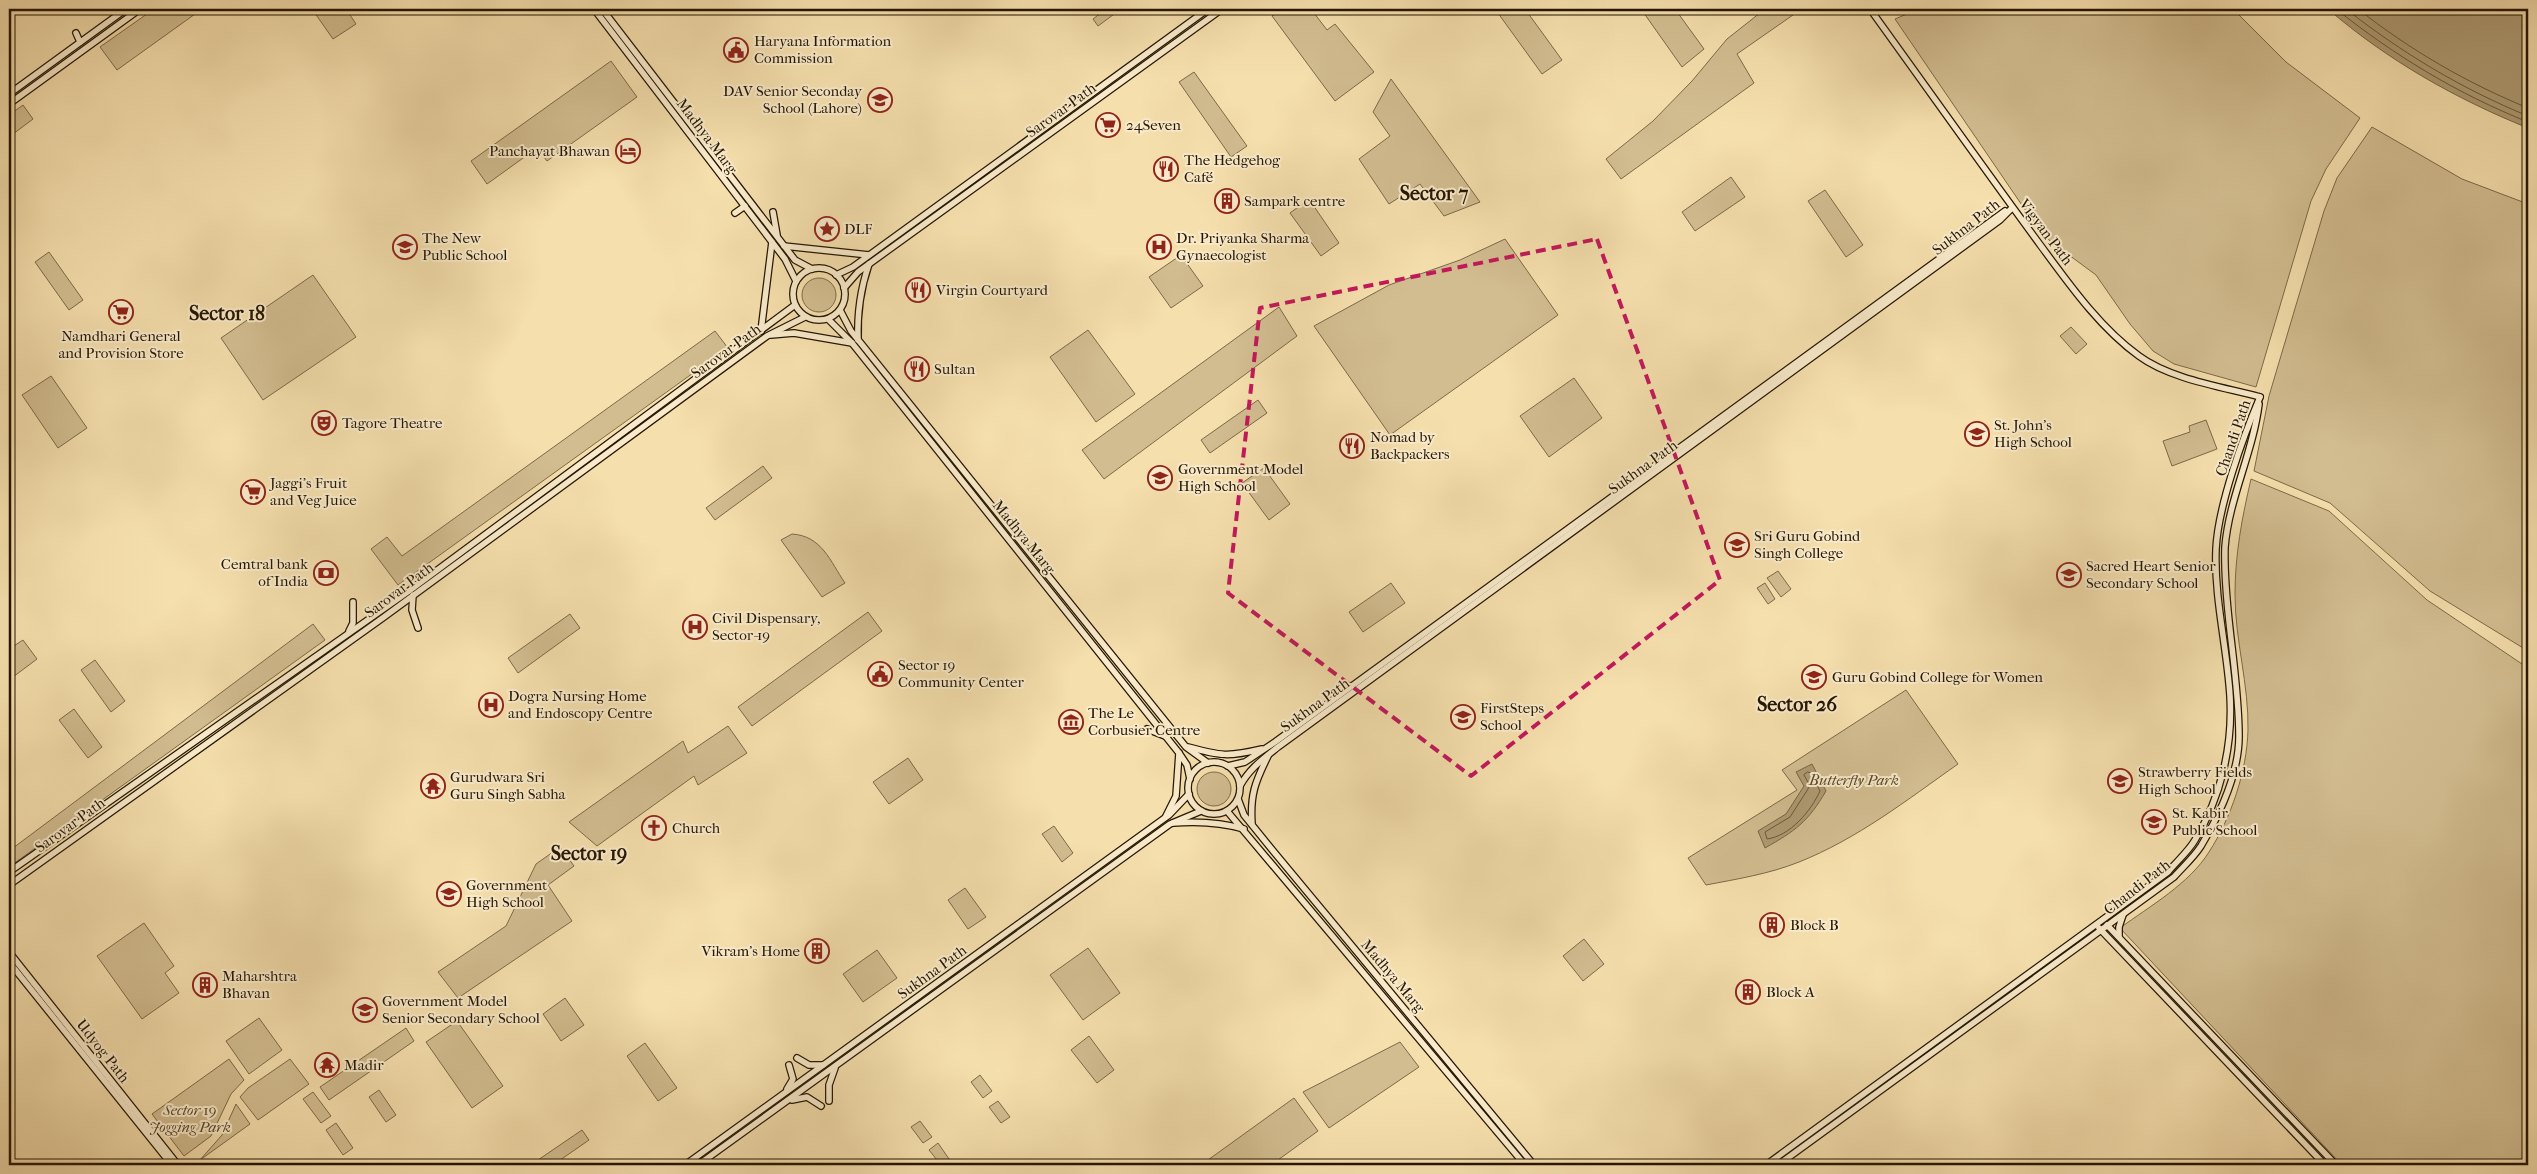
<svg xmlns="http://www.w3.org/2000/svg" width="2537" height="1174" font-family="'IM FELL French Canon',serif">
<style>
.green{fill:#d2bd90;stroke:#7c6948}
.water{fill:#ae9a72;stroke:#776544}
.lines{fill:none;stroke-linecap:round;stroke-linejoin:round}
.shore{stroke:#6a5839;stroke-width:1}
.secondary-casing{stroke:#251500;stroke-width:8}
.secondary{stroke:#f8eaca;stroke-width:5.5}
.marked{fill:none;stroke:#c2185b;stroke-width:4;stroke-dasharray:10 6;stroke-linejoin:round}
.labels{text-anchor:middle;stroke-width:4;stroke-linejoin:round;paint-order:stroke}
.poi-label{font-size:15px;fill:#251500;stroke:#f8eaca;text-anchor:start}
.street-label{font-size:15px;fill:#251500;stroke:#f8eaca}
.park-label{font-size:15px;font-style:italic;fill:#59472b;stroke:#f8eaca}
.district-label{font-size:20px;font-weight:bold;fill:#251500;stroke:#f8eaca}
</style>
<rect width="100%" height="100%" fill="#f5dfad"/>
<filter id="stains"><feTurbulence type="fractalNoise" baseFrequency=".004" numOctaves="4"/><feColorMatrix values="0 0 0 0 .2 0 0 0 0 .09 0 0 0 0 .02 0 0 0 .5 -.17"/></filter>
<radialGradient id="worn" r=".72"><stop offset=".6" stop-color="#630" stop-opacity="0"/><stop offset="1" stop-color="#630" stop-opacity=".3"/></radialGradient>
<g class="green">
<path d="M154,9H202L117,70L100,47Z"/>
<path d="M312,9H346L356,24L333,39Z"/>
<path d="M1106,9H1121L1098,26L1093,19Z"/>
<path d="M1282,9H1311L1327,30L1335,24L1374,72L1335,101L1272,16Z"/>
<path d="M1495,9H1525L1562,60L1542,74Z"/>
<path d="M1641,9H1675L1704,49L1682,67Z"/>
<path d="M1765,9H1788L1793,15L1737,54L1754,83L1621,179L1606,159L1653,121L1692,81L1727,39Z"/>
<path d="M1919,9H2233L2286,62L2360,118L2326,169L2311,201L2256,387L2174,364L2153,351L2130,324L2096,275L2050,241L2030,217L1895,19Z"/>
<path d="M611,61L637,97L547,161L537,148L487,184L471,161Z"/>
<path d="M1194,72L1247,146L1231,157L1179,82Z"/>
<path d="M1391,79L1480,202L1444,216L1420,184L1389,204L1359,159L1390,136L1373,112Z"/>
<path d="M23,105L33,119L9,137V115Z"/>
<path d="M2372,127L2462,179L2528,204V651L2430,591L2330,503L2254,471L2269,396L2324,211L2337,178Z"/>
<path d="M1731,177L1745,197L1695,231L1682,212Z"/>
<path d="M1825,190L1863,245L1846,257L1808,201Z"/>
<path d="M1309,199L1339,243L1321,256L1290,213Z"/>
<path d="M1505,239L1558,315L1390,435L1314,326L1389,285L1460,260Z"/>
<path d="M49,252L83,300L69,310L35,262Z"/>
<path d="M1181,255L1203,286L1171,308L1149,277Z"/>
<path d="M313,275L356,337L263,400L221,338Z"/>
<circle cx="819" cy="295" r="17"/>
<path d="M1279,307L1297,336L1104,479L1082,450Z"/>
<path d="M2071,327L2087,344L2076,354L2060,336Z"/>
<path d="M1088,330L1135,394L1096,422L1050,357Z"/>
<path d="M715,331L728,348L398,585L371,549L387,537L402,556Z"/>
<path d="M51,376L87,428L58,448L22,395Z"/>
<path d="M1574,378L1602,418L1549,457L1520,416Z"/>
<path d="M1258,400L1267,413L1210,453L1201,440Z"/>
<path d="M2206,420L2217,449L2172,466L2163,441L2190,432L2189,426Z"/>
<path d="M763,466L772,478L715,520L706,508Z"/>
<path d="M1264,468L1290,504L1269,520L1242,483Z"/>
<path d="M2251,479L2329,511L2427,600L2528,668V1165H2342L2120,928C2150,906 2189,884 2209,852C2231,818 2247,771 2248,730C2249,685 2235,640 2235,595C2235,554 2242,518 2251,479Z"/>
<path d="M792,534C822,536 830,561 845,583L822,597L781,540Z"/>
<path d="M1778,571L1791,589L1781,597L1767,578Z"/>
<path d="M1391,583L1405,603L1363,632L1349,612Z"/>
<path d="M1765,583L1775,599L1768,604L1757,588Z"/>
<path d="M868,612L882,631L752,726L738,707Z"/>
<path d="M570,614L580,628L518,673L508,658Z"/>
<path d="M313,624L325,640L9,867V851Z"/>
<path d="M23,640L37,659L9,680V649Z"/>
<path d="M95,660L125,701L111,712L81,670Z"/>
<path d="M1906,690L1958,764C1907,800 1857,839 1799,862C1769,874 1737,879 1706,885L1688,858L1797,790L1782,770Z"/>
<path d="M74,709L102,747L88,758L59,720Z"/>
<path d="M728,726L747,753L698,785L694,776L597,846L569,822L683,741L688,753Z"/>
<path d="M908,758L923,780L889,804L873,782Z"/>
<circle cx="1214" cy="789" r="17"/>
<path d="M1054,826L1073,853L1062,862L1042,834Z"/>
<path d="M560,847L574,866L548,885L572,921L458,998L438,972L506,926L536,864Z"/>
<path d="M965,888L986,917L968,929L948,900Z"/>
<path d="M144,923L174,966L165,973L179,993L142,1019L97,956Z"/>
<path d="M1584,939L1604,964L1583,981L1563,956Z"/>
<path d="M1088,948L1120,993L1083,1020L1050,975Z"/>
<path d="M877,950L897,978L863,1002L843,974Z"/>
<path d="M565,998L584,1025L561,1041L543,1014Z"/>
<path d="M259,1018L282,1050L249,1074L226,1041Z"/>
<path d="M457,1021L503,1086L472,1108L426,1042Z"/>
<path d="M406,1028L414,1041L329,1100L320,1087Z"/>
<path d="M1089,1036L1114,1070L1097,1083L1071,1050Z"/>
<path d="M1400,1042L1419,1067L1329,1128L1303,1092Z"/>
<path d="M645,1043L677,1088L658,1101L627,1056Z"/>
<path d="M229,1059L244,1080L231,1094L211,1136L184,1156L152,1114Z"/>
<path d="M290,1059L309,1084L258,1120L240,1097L248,1088Z"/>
<path d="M980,1075L992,1091L983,1098L971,1082Z"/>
<path d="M379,1090L396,1115L386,1122L369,1097Z"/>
<path d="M313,1092L331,1116L321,1123L303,1099Z"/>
<path d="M1294,1098L1318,1131L1271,1165H1201Z"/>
<path d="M998,1101L1010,1117L1001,1123L989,1107Z"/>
<path d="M236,1104L250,1124L200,1160L222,1135Z"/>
<path d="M920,1121L932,1137L923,1143L911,1127Z"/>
<path d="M336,1123L353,1148L343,1155L326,1130Z"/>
<path d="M582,1130L589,1140L553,1165H542L538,1160Z"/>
<path d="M938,1143L949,1159L941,1165L929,1150Z"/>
</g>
<g class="water">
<path d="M2328,9H2528V128C2456,99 2387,60 2328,9Z"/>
<path d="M1812,764L1826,791C1808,822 1795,831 1765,848L1758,831L1786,814L1804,786L1796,772Z"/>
</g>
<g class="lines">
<g class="shore">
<path d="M2336,9C2395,56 2458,94 2528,122"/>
<path d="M2346,9C2402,53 2462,89 2528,116"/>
<path d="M2358,9C2410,50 2467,83 2528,108"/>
<path d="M1808,772L1811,773L1820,791C1811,811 1790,836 1767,839L1765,832L1790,817L1808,789L1809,784L1804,775Z"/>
</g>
<defs>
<g id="secondary">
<path d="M594,9L785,259L796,281"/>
<path d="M602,9L795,260L812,269"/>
<path d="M1870,9C1927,88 1983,167 2041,246C2069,284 2100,328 2139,356C2170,379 2223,387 2260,397"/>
<path d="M76,33L80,42"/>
<path d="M9,94L126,9"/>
<path d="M9,104L140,9"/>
<path d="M773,212L777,235"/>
<path d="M735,213L745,206"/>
<path d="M784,246L869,255"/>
<circle cx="819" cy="294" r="26"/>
<path d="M836,275L853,267L1208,9"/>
<path d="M844,288L858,272L1222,9"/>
<path d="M840,310L851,331L1186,747L1208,763"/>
<path d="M828,319L852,343L1179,753L1187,765L1190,779"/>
<path d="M761,331L772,242"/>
<path d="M771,335L794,333L852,343"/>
<path d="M858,340C857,312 860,290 869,264"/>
<path d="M413,595L412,610L418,628"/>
<path d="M349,631L353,623V602"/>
<path d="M1147,729L1165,736"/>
<path d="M1188,747C1221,756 1228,757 1262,749"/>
<circle cx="1214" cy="788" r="26"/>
<path d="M1228,766L1245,762L1275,742L2005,211"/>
<path d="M1240,786C1249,769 1263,759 1278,747L2000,220L2012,208"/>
<path d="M1238,799L1244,815L1274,852L1534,1165"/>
<path d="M1227,811L1525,1165"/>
<path d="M1166,816L1176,796L1179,753"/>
<path d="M1173,823C1198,821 1220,822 1244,829"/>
<path d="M1252,824C1250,795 1255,782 1268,756"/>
<path d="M9,872L409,591L795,305"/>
<path d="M9,885L384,617L767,336L805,317"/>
<path d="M2107,925L2336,1165"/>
<path d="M2099,928L2325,1165"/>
<path d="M2119,937V927L2123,915"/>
<path d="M9,952L178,1165"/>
<path d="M9,962L172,1165"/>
<path d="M797,1058L809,1065H823"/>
<path d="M787,1089L793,1079L789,1065"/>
<path d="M792,1100L807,1097L821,1106"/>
<path d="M829,1101V1085L835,1068"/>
<path d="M685,1165L1169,815L1189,794"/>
<path d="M698,1165L1170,824L1201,811"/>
<path d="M1766,1165L2168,872C2176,862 2188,852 2195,840C2221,797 2233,746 2230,696C2227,647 2214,598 2216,549C2218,506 2243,437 2260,397"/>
<path d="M1778,1165L2174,877C2183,867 2194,857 2201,846C2220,814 2239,773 2239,736C2239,701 2234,665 2230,630C2227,603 2224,575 2225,547C2229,498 2253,453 2259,404"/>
</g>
</defs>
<use href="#secondary" class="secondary-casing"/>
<use href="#secondary" class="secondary"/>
</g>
<path class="marked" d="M1597,239L1720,580L1471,776L1228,593L1260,308Z"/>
<defs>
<symbol id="civic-ring" viewBox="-11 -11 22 22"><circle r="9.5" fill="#f8eaca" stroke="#8f2418" stroke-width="1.5"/><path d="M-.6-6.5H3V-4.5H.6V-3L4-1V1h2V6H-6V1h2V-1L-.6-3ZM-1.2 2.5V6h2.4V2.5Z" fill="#8f2418"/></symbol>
<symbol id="school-ring" viewBox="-11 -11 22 22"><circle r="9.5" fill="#f8eaca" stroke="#8f2418" stroke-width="1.5"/><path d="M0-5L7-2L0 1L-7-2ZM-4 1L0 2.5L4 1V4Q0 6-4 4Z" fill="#8f2418"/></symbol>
<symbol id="supermarket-ring" viewBox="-11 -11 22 22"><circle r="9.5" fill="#f8eaca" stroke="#8f2418" stroke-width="1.5"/><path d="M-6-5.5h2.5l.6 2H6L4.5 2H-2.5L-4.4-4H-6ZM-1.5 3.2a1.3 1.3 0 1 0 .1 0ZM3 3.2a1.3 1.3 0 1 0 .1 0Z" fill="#8f2418"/></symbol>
<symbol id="hotel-ring" viewBox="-11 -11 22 22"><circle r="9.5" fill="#f8eaca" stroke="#8f2418" stroke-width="1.5"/><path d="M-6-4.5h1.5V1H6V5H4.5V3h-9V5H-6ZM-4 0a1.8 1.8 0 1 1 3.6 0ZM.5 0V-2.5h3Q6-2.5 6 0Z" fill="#8f2418"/></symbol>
<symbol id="restaurant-ring" viewBox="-11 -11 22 22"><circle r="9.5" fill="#f8eaca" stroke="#8f2418" stroke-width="1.5"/><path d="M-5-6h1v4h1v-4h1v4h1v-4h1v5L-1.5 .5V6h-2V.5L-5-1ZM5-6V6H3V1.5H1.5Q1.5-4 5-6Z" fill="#8f2418"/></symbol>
<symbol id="building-ring" viewBox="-11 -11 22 22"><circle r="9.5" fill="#f8eaca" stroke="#8f2418" stroke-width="1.5"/><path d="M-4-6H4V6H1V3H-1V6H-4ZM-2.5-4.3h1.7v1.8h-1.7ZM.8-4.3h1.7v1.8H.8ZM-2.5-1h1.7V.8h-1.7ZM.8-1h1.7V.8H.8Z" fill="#8f2418"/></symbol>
<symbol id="sight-ring" viewBox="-11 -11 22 22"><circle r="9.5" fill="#f8eaca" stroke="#8f2418" stroke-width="1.5"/><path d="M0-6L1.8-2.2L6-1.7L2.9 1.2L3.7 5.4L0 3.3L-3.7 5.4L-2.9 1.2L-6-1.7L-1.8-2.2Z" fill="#8f2418"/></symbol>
<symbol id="hospital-ring" viewBox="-11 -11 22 22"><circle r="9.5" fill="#f8eaca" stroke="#8f2418" stroke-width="1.5"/><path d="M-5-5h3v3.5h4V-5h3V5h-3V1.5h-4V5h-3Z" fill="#8f2418"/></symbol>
<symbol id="theatre-ring" viewBox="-11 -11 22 22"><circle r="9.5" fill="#f8eaca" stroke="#8f2418" stroke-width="1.5"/><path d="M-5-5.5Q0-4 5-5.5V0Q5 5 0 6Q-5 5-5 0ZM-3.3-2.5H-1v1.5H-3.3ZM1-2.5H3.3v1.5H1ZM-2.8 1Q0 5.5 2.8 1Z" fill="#8f2418"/></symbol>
<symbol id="university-ring" viewBox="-11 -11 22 22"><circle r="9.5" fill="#f8eaca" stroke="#8f2418" stroke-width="1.5"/><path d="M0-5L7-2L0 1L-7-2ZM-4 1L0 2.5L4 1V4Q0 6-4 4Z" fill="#8f2418"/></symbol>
<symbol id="bank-ring" viewBox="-11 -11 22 22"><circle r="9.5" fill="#f8eaca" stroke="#8f2418" stroke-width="1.5"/><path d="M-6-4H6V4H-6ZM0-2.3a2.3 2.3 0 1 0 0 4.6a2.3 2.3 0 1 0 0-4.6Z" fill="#8f2418"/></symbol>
<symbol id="museum-ring" viewBox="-11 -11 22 22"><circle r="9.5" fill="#f8eaca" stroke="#8f2418" stroke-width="1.5"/><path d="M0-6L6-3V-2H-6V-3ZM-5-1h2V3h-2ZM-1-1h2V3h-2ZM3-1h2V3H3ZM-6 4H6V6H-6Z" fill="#8f2418"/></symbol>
<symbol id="temple-ring" viewBox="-11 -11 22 22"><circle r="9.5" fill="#f8eaca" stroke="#8f2418" stroke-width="1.5"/><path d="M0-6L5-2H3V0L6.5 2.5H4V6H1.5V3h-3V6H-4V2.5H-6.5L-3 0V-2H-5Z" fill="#8f2418"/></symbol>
<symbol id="church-ring" viewBox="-11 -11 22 22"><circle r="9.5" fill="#f8eaca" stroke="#8f2418" stroke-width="1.5"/><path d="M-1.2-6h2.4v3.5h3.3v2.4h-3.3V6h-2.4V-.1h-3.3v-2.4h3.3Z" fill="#8f2418"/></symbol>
</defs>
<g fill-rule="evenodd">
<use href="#civic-ring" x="722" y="36" width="28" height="28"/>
<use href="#school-ring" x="866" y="86" width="28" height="28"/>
<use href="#supermarket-ring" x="1094" y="111" width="28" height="28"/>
<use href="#hotel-ring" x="614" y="137" width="28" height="28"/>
<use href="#restaurant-ring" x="1152" y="155" width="28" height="28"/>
<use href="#building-ring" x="1213" y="187" width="28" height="28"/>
<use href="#sight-ring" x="813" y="215" width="28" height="28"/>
<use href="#school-ring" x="391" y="233" width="28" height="28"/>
<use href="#hospital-ring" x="1145" y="233" width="28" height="28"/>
<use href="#restaurant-ring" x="904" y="276" width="28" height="28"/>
<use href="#supermarket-ring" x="107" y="298" width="28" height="28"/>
<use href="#restaurant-ring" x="903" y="355" width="28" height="28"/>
<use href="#theatre-ring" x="310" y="409" width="28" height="28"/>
<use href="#school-ring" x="1963" y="420" width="28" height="28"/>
<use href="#restaurant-ring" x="1338" y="432" width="28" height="28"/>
<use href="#school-ring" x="1146" y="464" width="28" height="28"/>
<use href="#supermarket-ring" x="239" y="478" width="28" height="28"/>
<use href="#university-ring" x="1723" y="531" width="28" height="28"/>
<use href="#bank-ring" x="312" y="559" width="28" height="28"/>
<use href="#school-ring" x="2055" y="561" width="28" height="28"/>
<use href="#hospital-ring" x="681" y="613" width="28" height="28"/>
<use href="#civic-ring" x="866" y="660" width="28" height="28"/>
<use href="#university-ring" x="1800" y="663" width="28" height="28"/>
<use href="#hospital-ring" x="477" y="691" width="28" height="28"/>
<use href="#school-ring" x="1449" y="703" width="28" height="28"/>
<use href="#museum-ring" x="1057" y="708" width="28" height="28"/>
<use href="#school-ring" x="2106" y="767" width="28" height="28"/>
<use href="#temple-ring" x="419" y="772" width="28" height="28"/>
<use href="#school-ring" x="2140" y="808" width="28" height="28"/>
<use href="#church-ring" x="640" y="814" width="28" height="28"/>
<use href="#school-ring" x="435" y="880" width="28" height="28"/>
<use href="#building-ring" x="1758" y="911" width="28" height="28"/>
<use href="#building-ring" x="803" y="937" width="28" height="28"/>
<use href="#building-ring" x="191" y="971" width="28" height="28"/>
<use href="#building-ring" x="1734" y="978" width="28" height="28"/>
<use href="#school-ring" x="351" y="996" width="28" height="28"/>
<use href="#temple-ring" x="313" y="1051" width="28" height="28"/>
</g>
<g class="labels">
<g class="poi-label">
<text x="754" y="46">Haryana Information<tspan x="754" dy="17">Commission</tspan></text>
<text x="862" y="96" text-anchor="end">DAV Senior Seconday<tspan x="862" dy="17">School (Lahore)</tspan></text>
<text x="1126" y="130">24Seven</text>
<text x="610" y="156" text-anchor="end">Panchayat Bhawan</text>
<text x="1184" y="165">The Hedgehog<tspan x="1184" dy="17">Café</tspan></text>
<text x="1244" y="206">Sampark centre</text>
<text x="844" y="234">DLF</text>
<text x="422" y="243">The New<tspan x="422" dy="17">Public School</tspan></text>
<text x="1176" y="243">Dr. Priyanka Sharma<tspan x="1176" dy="17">Gynaecologist</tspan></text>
<text x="936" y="295">Virgin Courtyard</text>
<text x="121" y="341" text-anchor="middle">Namdhari General<tspan x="121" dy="17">and Provision Store</tspan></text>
<text x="934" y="374">Sultan</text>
<text x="342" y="428">Tagore Theatre</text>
<text x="1994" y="430">St. John’s<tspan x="1994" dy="17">High School</tspan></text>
<text x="1370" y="442">Nomad by<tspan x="1370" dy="17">Backpackers</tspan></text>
<text x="1178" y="474">Government Model<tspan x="1178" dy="17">High School</tspan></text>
<text x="270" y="488">Jaggi's Fruit<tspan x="270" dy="17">and Veg Juice</tspan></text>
<text x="1754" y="541">Sri Guru Gobind<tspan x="1754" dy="17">Singh College</tspan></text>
<text x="308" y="569" text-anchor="end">Cemtral bank<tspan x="308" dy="17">of India</tspan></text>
<text x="2086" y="571">Sacred Heart Senior<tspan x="2086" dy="17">Secondary School</tspan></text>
<text x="712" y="623">Civil Dispensary,<tspan x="712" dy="17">Sector-19</tspan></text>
<text x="898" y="670">Sector 19<tspan x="898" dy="17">Community Center</tspan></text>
<text x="1832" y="682">Guru Gobind College for Women</text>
<text x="508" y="701">Dogra Nursing Home<tspan x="508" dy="17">and Endoscopy Centre</tspan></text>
<text x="1480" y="713">FirstSteps<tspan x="1480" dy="17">School</tspan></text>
<text x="1088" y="718">The Le<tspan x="1088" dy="17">Corbusier Centre</tspan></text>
<text x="2138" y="777">Strawberry Fields<tspan x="2138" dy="17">High School</tspan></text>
<text x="450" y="782">Gurudwara Sri<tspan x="450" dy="17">Guru Singh Sabha</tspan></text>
<text x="2172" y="818">St. Kabir<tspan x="2172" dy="17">Public School</tspan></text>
<text x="672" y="833">Church</text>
<text x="466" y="890">Government<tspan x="466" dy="17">High School</tspan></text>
<text x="1790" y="930">Block B</text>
<text x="800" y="956" text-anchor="end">Vikram's Home</text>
<text x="222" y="981">Maharshtra<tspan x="222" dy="17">Bhavan</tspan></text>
<text x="1766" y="997">Block A</text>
<text x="382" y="1006">Government Model<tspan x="382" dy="17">Senior Secondary School</tspan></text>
<text x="344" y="1070">Madir</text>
</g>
<g class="street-label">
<text transform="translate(1061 110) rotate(-36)" y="5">Sarovar Path</text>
<text transform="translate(707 136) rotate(53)" y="5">Madhya Marg</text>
<text transform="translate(1966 227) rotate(-38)" y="5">Sukhna Path</text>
<text transform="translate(2046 232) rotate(53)" y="5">Vigyan Path</text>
<text transform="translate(726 351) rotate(-36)" y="5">Sarovar Path</text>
<text transform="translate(2233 438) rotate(-71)" y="5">Chandi Path</text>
<text transform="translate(1643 467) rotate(-36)" y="5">Sukhna Path</text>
<text transform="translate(1024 537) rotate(51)" y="5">Madhya Marg</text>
<text transform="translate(399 590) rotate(-37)" y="5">Sarovar Path</text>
<text transform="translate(1315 705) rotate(-36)" y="5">Sukhna Path</text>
<text transform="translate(70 825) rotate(-36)" y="5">Sarovar Path</text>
<text transform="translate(2137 887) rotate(-38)" y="5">Chandi Path</text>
<text transform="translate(932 972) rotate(-36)" y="5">Sukhna Path</text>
<text transform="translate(1393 976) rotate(50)" y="5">Madhya Marg</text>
<text transform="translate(103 1051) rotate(52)" y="5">Udyog Path</text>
</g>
<g class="park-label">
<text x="1854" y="785">Butterfly Park</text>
<text x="190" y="1115">Sector 19<tspan x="190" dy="17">Jogging Park</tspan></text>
</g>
<g class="district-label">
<text x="1434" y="200">Sector 7</text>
<text x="227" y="320">Sector 18</text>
<text x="1797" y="711">Sector 26</text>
<text x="589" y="860">Sector 19</text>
</g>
</g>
<rect width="2537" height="1174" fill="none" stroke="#f5dfad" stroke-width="30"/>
<rect x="10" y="10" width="2517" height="1154" fill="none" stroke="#251500" stroke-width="2.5"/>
<rect x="15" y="15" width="2507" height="1144" fill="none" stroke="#251500"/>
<rect width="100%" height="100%" filter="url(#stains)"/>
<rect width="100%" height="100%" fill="url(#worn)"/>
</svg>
